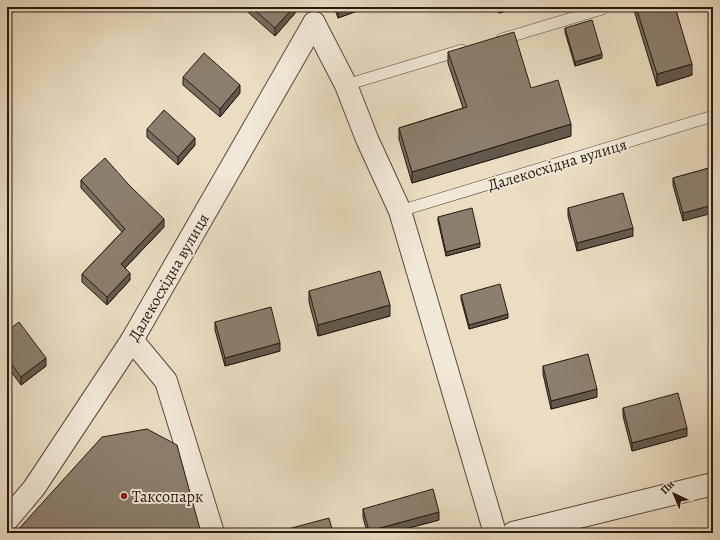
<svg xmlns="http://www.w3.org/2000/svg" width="720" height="540" font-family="Alegreya,serif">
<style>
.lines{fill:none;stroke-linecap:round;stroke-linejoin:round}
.service-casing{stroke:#574a3d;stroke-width:12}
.minor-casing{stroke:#574a3d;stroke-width:24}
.service{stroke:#f1e9d7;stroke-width:11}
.minor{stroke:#f1e9d7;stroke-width:22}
.wall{fill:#786d5e;stroke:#261911}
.shaded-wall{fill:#62594c;stroke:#261911}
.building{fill:#8c7f6d;stroke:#261911}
.poi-dot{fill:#8f2418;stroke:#f1e9d7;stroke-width:1.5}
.labels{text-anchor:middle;stroke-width:4;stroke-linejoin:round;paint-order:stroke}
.street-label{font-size:16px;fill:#261911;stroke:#f1e9d7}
.poi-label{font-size:16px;fill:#261911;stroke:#f1e9d7;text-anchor:start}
</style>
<rect width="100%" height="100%" fill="#eaddc2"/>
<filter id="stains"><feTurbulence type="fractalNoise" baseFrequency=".005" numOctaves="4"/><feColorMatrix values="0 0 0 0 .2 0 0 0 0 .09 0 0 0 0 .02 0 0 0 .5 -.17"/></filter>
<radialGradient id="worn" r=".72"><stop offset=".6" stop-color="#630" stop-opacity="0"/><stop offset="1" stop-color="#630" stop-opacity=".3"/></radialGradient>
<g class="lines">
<defs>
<g id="service">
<path d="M502,39L602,9L604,7"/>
<path d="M346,85L462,50"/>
<path d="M400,211L713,116"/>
</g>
<g id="minor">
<path d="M314,23L346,85L367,139L400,211L495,533"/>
<path d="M132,340L166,381L213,533"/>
<path d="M7,520L34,488L132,340L314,23"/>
<path d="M513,533L713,484"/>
</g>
</defs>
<use href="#service" class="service-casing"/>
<use href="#minor" class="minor-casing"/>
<use href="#service" class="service"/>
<use href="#minor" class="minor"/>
</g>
<g class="wall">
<path d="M242,7H296V12L275,36Z"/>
<path d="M334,7H360V10L338,18Z"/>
<path d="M497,7H523L499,13Z"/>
<path d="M633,7H675L692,75L657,86Z"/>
<path d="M565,28L602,58L575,66L565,32Z"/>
<path d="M448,52L531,88L571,136L412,183L399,139V128L463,108L448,63Z"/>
<path d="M183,77L240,93L220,117L183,85Z"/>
<path d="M147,129L195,145L178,165L147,137Z"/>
<path d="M713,167L683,221L673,185V178Z"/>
<path d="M81,180L164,227L125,268L130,280L107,305L82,282V274L122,232L81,188Z"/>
<path d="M568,208L633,236L577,251L568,216Z"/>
<path d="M438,217L480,247L446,256L438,221Z"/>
<path d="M309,291L390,316L318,336L309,302Z"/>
<path d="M461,295L508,318L469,329L461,299Z"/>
<path d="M215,322L280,351L225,366L215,330Z"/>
<path d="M7,331L46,366L21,385L7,366Z"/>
<path d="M543,366L597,397L551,409L543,374Z"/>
<path d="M623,408L687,436L632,451L623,416Z"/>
<path d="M363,509L439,520L390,533H367L363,517Z"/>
</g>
<g class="shaded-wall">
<path d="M294,7H296V12L275,36V28Z"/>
<path d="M338,7H360V10L338,18Z"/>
<path d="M499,7H523L499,13Z"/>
<path d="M602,54V58L575,66V62Z"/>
<path d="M692,64V75L657,86V74Z"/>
<path d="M240,85V93L220,117V109Z"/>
<path d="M571,124V136L412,183V172Z"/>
<path d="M195,138V145L178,165V157Z"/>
<path d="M713,205V213L683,221V213Z"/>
<path d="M164,219V227L121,272V264Z"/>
<path d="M633,228V236L577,251V243Z"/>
<path d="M480,243V247L446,256V252Z"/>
<path d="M130,273V280L107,305V297Z"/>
<path d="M390,305V316L318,336V325Z"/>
<path d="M508,314V318L469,329V325Z"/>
<path d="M280,343V351L225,366V358Z"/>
<path d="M46,358V366L21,385V377Z"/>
<path d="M597,389V397L551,409V401Z"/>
<path d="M687,428V436L632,451V443Z"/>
<path d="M439,512V520L390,533H369V531Z"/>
</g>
<g class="building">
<path d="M251,7H294L275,28Z"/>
<path d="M636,7H675L692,64L657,74Z"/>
<path d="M592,20L602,54L575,62L565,28Z"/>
<path d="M514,32L531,88L558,80L571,124L412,172L399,128L467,107L448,52Z"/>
<path d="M204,53L240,85L220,109L183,77Z"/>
<path d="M164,110L195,138L178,157L147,129Z"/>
<path d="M105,158L129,185L164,219L121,264L130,273L107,297L82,274L125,229L81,180Z"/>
<path d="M713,167V205L683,213L673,178Z"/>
<path d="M623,193L633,228L577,243L568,208Z"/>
<path d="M472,208L480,243L446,252L438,217Z"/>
<path d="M380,271L390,305L318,325L309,291Z"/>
<path d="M500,284L508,314L469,325L461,295Z"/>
<path d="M271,307L280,343L225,358L215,322Z"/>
<path d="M19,322L46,358L21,377L7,358V331Z"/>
<path d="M588,354L597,389L551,401L543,366Z"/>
<path d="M678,393L687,428L632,443L623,408Z"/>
<path d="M147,429L177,445L201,533H15L102,437Z"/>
<path d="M433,489L439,512L369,531L363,509Z"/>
<path d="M329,518L333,533H273Z"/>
<path d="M713,527V533H692Z"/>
</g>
<circle class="poi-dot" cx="124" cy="496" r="4"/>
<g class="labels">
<g class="street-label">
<text transform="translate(557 164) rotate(-17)" y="6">Далекосхідна вулиця</text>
<text transform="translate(168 277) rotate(-60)" y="6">Далекосхідна вулиця</text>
</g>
<g class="poi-label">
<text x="132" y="502">Таксопарк</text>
</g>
</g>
<rect width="720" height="540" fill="none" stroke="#eaddc2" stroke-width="24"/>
<rect x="8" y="8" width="704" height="524" fill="none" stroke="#261911" stroke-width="2"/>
<rect x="12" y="12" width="696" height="516" fill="none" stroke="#261911"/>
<g transform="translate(674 494) rotate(316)" stroke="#f1e9d7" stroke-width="3" paint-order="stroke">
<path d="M0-3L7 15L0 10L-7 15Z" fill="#261911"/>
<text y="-6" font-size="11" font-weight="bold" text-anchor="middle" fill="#261911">Пн</text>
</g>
<rect width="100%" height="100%" filter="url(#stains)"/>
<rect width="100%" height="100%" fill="url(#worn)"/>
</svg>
